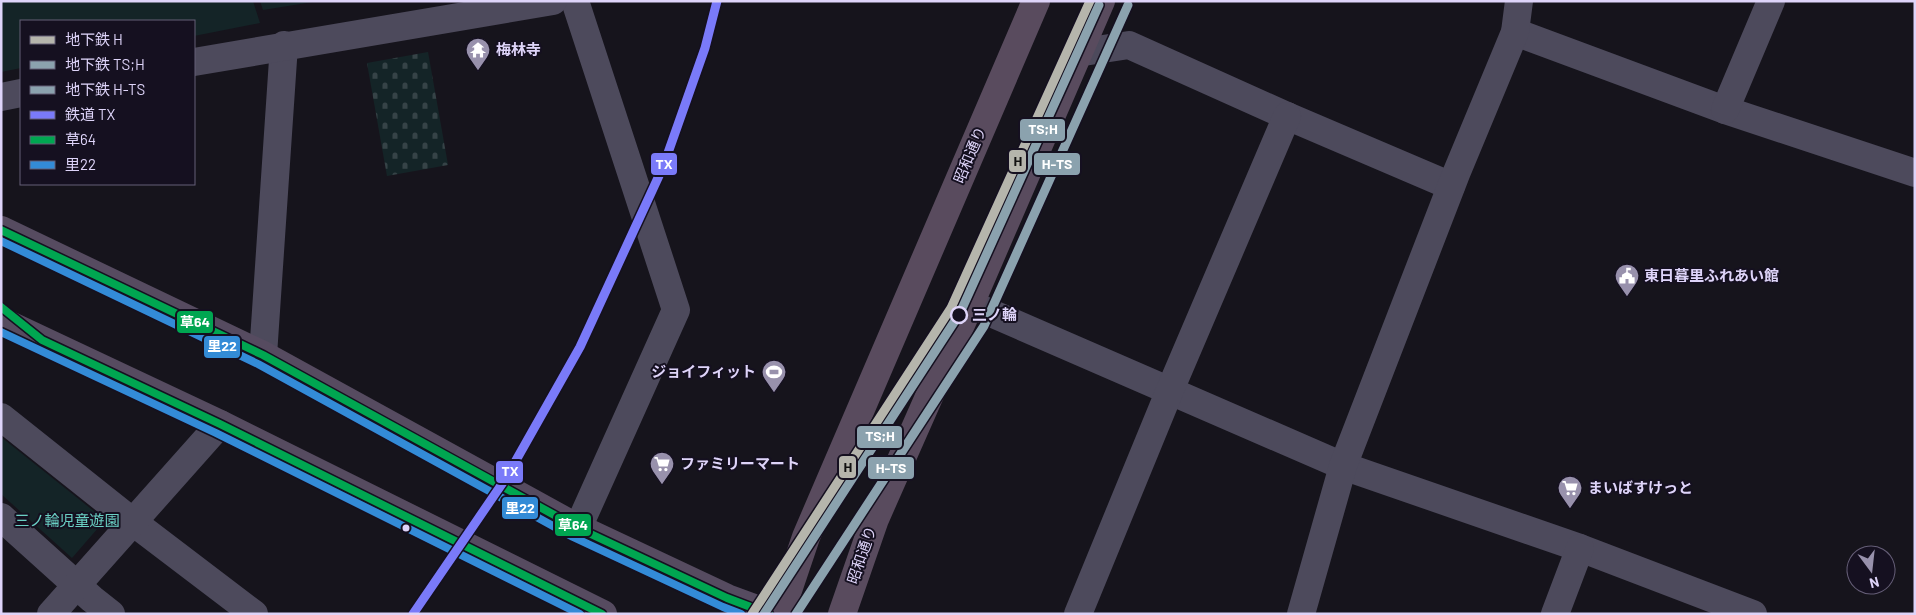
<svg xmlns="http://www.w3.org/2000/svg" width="1916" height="615" font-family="Barlow,'Noto Sans JP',sans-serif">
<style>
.cemetery{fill:url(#cemetery-stones)}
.park{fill:#142427}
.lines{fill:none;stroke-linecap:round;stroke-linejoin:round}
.minor{stroke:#4d4a5c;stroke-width:28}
.tertiary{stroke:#4d4a5c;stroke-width:28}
.primary{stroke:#564b60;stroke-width:28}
.trunk{stroke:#594b5e;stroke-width:28}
.bus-1-casing{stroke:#151020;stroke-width:11}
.bus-2-casing{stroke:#151020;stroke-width:11}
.bus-1{stroke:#00a651;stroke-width:8}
.bus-2{stroke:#338bd7;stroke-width:8}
.rail-1-casing{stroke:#151020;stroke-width:12}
.rail-1{stroke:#7a7af9;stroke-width:9}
.metro-1-casing{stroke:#151020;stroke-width:12}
.metro-2-casing{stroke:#151020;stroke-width:12}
.metro-3-casing{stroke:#151020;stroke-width:12}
.metro-1{stroke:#b5b5ac;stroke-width:9}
.metro-2{stroke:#8ba2ae;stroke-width:9}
.metro-3{stroke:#8ba2ae;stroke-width:9}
.stop-dot{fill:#151020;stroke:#ded4f9;stroke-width:2.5}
.bus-dot{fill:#ded4f9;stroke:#151020;stroke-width:2}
.labels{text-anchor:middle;stroke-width:4;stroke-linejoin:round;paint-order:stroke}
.poi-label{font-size:15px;font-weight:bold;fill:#ded4f9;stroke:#151020;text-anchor:start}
.street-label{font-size:15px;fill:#ded4f9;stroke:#151020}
.stop-label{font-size:15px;font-weight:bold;fill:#ded4f9;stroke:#151020;text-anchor:start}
.park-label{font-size:15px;fill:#6ad0c4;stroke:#151020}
.line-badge{stroke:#151020;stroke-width:2}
.badge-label{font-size:14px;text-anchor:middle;font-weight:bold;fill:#fff}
.pale-badge-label{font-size:14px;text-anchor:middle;font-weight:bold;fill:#111}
</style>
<defs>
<pattern id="cemetery-stones" width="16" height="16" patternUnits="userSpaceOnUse" patternTransform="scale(1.25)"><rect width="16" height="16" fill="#142427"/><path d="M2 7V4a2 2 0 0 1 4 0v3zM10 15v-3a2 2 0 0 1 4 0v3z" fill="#364347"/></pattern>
</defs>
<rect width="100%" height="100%" fill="#16141c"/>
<path class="cemetery" d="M428,52L448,165L387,176L367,63Z"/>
<g class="park">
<path d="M1,1H253L260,23L194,36V21H21V68L1,72Z"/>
<path d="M260,1H319L263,10Z"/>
<path d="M1,437L105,520L72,558L1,494Z"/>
</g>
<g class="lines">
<g class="minor">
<path d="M1515,32L1725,110L1915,173"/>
<path d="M1077,53L1129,45L1287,116L1451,186"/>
<path d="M1725,110L1771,1"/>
<path d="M970,304L1343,466L1580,548L1753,614"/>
<path d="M263,355L284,45"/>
<path d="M1,417L133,522L254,614"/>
<path d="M1,517L92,599L111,614"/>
<path d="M51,614L220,424"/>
<path d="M1078,614L1170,390L1287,116"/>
<path d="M1555,614L1580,548"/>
</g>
<g class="tertiary">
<path d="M575,1L676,310L578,528"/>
<path d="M194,62L553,1"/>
<path d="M1,97L21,93"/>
<path d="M1301,614L1343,466L1456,174L1515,32L1519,1"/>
</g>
<g class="primary">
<path d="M1,230L263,355L578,528L727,598L770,614"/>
<path d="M1,321L220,424L603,614"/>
</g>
<g class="trunk">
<path d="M780,614L806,537L1036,1"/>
<path d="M842,614L875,519L970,304L1101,1"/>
</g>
<defs>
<g id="bus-1">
<path d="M1,230L263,355L578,528L727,598L769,614"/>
<path d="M1,307L42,340L220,424L602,614"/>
</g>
<g id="bus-2">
<path d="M1,241L258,364L573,537L723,607L741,614"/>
<path d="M1,332L216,433L580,614"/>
</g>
</defs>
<use href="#bus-1" class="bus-1-casing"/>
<use href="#bus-2" class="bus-2-casing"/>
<use href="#bus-1" class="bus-1"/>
<use href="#bus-2" class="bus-2"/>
<defs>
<path id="rail-1" d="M413,614L506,478L580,347L663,167L705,48L717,1"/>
</defs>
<use href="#rail-1" class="rail-1-casing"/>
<use href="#rail-1" class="rail-1"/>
<defs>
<path id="metro-1" d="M752,614L951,308L1090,1"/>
<path id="metro-2" d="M764,614L960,313L1099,5"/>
<path id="metro-3" d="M796,614L984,326L1128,5"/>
</defs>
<use href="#metro-1" class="metro-1-casing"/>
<use href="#metro-2" class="metro-2-casing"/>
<use href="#metro-3" class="metro-3-casing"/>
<use href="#metro-1" class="metro-1"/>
<use href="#metro-2" class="metro-2"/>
<use href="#metro-3" class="metro-3"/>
</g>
<defs>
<symbol id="temple-pin" viewBox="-11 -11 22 30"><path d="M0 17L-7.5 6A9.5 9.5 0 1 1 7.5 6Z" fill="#9891ac" stroke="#151020"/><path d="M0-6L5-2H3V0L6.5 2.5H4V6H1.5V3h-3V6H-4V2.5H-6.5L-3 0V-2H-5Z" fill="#fff"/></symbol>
<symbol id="civic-pin" viewBox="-11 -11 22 30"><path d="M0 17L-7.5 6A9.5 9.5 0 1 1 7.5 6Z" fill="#9891ac" stroke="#151020"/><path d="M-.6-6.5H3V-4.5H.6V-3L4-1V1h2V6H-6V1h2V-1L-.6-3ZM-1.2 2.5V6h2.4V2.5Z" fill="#fff"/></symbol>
<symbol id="stadium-pin" viewBox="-11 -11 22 30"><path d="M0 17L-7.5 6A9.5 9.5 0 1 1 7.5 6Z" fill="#9891ac" stroke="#151020"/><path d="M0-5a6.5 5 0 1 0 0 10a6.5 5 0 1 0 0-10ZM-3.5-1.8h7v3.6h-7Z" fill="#fff"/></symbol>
<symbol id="supermarket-pin" viewBox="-11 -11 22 30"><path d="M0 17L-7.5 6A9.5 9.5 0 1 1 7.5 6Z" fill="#9891ac" stroke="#151020"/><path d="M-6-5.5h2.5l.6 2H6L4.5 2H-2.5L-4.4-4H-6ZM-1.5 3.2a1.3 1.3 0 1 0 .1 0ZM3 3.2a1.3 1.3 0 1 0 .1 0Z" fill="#fff"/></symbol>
</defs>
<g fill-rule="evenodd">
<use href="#temple-pin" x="464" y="36" width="28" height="38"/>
<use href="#civic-pin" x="1613" y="262" width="28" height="38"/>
<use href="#stadium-pin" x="760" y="358" width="28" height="38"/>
<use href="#supermarket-pin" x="648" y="450" width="28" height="38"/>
<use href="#supermarket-pin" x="1556" y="474" width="28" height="38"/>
</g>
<circle class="stop-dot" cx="959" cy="315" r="8"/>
<circle class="bus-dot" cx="406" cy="528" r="4.5"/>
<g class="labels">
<g class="poi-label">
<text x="496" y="55">梅林寺</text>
<text x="1644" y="281">東日暮里ふれあい館</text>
<text x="756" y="377" text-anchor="end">ジョイフィット</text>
<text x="680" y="469">ファミリーマート</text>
<text x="1588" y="493">まいばすけっと</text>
</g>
<g class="street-label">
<text transform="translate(970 155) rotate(-67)" y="5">昭和通り</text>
<text transform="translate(862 555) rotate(-71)" y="5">昭和通り</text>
</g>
<g class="stop-label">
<text x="972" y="320">三ノ輪</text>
</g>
<g class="park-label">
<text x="67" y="526">三ノ輪児童遊園</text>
</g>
</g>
<g class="line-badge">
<rect x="1019" y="118" width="47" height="24" rx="5" fill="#8ba2ae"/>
<rect x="1008" y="149" width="19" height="24" rx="5" fill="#b5b5ac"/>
<rect x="1033" y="152" width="48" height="24" rx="5" fill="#8ba2ae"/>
<rect x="650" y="152" width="28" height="24" rx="5" fill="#7a7af9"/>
<rect x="176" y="310" width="38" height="24" rx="5" fill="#00a651"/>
<rect x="203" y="335" width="38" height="24" rx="5" fill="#338bd7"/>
<rect x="856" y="425" width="47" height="24" rx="5" fill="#8ba2ae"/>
<rect x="838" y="455" width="19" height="24" rx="5" fill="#b5b5ac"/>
<rect x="867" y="456" width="48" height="24" rx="5" fill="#8ba2ae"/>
<rect x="495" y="460" width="29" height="24" rx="5" fill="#7a7af9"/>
<rect x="501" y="496" width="38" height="24" rx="5" fill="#338bd7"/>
<rect x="554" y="513" width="38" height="24" rx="5" fill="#00a651"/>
</g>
<g class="badge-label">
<text x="1043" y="134">TS;H</text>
<text x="1057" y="169">H-TS</text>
<text x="664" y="169">TX</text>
<text x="195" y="327">草64</text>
<text x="222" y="351">里22</text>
<text x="880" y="441">TS;H</text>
<text x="891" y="473">H-TS</text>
<text x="510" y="476">TX</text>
<text x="520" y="513">里22</text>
<text x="573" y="530">草64</text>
</g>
<g class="pale-badge-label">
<text x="1018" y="166">H</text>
<text x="848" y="472">H</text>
</g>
<rect width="1916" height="615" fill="none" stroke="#ded4f9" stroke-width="5"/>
<rect x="20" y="20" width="175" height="165" fill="#151020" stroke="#655e77"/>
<rect x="30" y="36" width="25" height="8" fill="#b5b5ac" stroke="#655e77"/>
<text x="65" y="45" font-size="15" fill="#ded4f9">地下鉄 H</text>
<rect x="30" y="61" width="25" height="8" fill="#8ba2ae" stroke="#655e77"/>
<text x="65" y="70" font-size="15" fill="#ded4f9">地下鉄 TS;H</text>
<rect x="30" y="86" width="25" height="8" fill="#8ba2ae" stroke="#655e77"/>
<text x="65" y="95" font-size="15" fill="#ded4f9">地下鉄 H-TS</text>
<rect x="30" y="111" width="25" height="8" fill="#7a7af9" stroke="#655e77"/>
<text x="65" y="120" font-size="15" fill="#ded4f9">鉄道 TX</text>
<rect x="30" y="136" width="25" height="8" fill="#00a651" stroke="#655e77"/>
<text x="65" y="145" font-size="15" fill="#ded4f9">草64</text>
<rect x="30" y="161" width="25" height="8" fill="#338bd7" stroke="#655e77"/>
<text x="65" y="170" font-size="15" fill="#ded4f9">里22</text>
<g transform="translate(1871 570) rotate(165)"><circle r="24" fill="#151020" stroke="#655e77"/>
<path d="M0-4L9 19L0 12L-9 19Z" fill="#9891ac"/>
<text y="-8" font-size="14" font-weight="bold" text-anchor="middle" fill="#ded4f9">N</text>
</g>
</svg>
